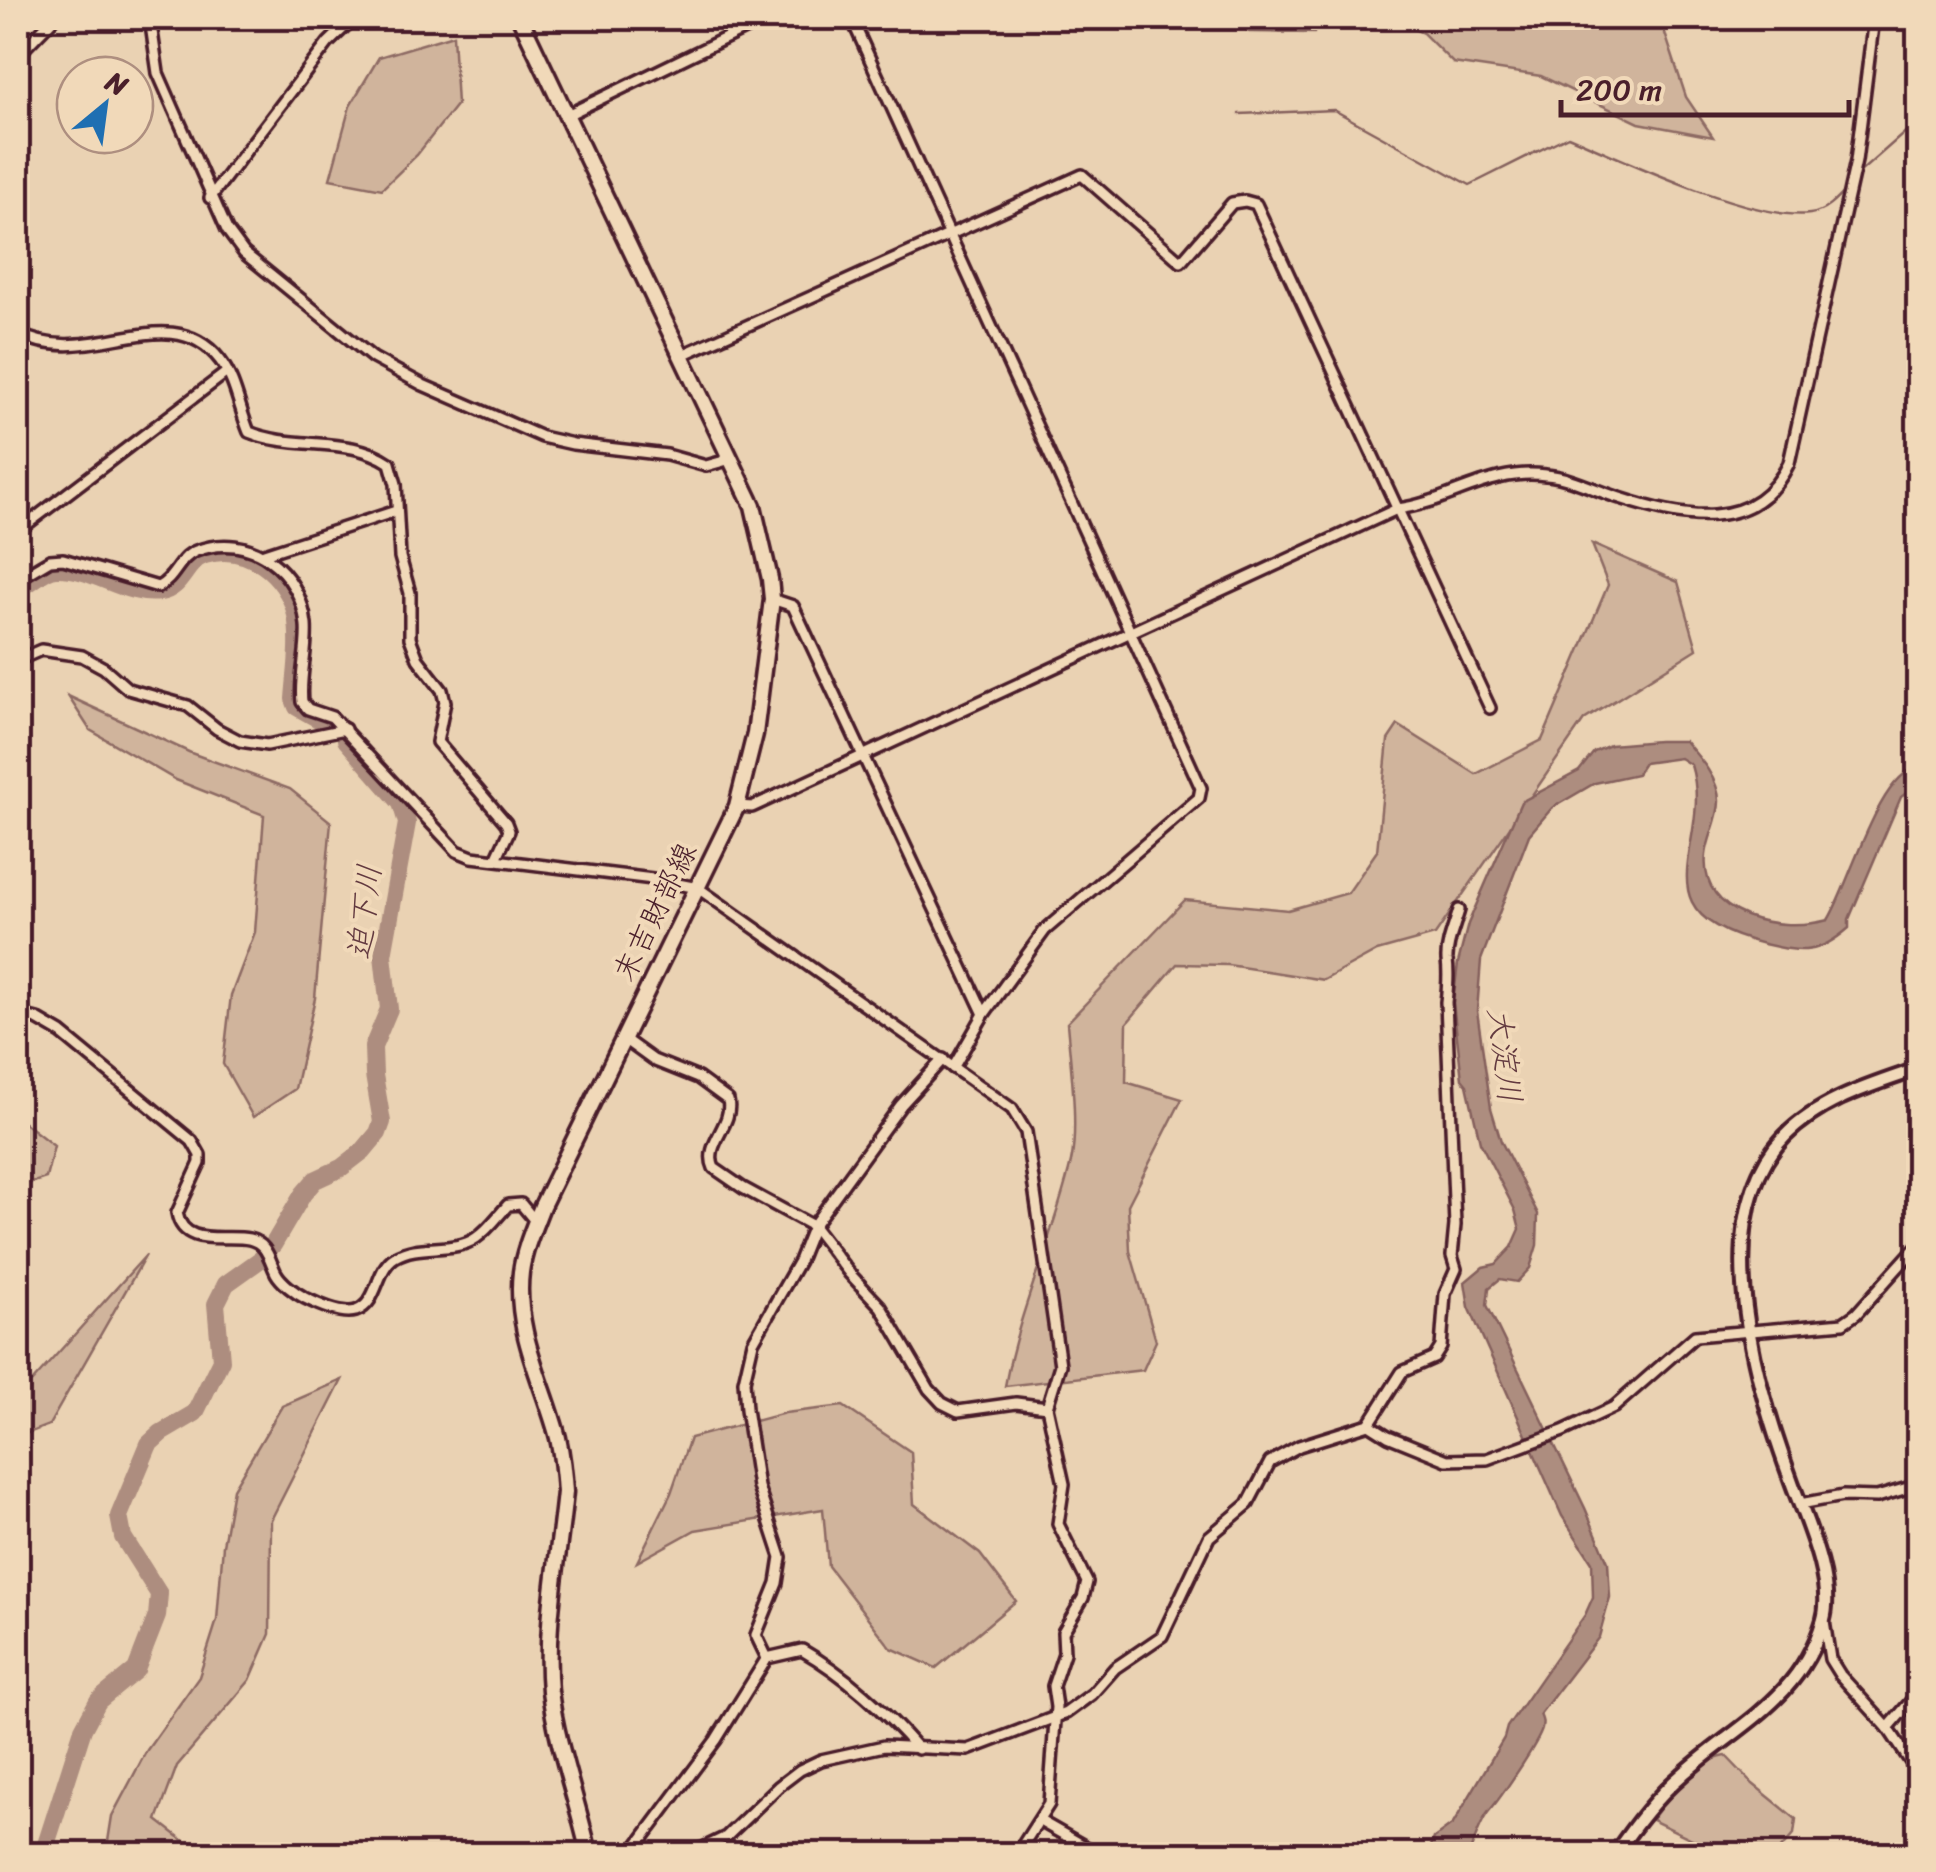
<svg xmlns="http://www.w3.org/2000/svg" width="1936" height="1872" font-family="Sriracha,'Klee One',sans-serif">
<style>
.green{fill:#d0b49c;stroke:#8d6a64;stroke-width:2.5}
.water{fill:#ad8d7f;stroke:#85615d;stroke-width:2.5}
.lines{fill:none;stroke-linecap:round;stroke-linejoin:round}
.stream{stroke:#85615d;stroke-width:2.5}
.river{stroke:#ad8d7f;stroke-width:18}
.minor-casing{stroke:#4a1f2b;stroke-width:16}
.tertiary-casing{stroke:#4a1f2b;stroke-width:19}
.secondary-casing{stroke:#4a1f2b;stroke-width:21}
.minor{stroke:#f1d9b9;stroke-width:9}
.tertiary{stroke:#f1d9b9;stroke-width:11}
.secondary{stroke:#f1d9b9;stroke-width:14}
.labels{text-anchor:middle;stroke-width:8;stroke-linejoin:round;paint-order:stroke}
.street-label{font-size:30px;fill:#4a1f2b;stroke:#f1d9b9}
.water-label{font-size:32px;font-style:italic;fill:#633a40;stroke:#f1d9b9}
</style>
<rect width="100%" height="100%" fill="#ead2b3"/>
<filter id="ink" filterUnits="userSpaceOnUse"><feTurbulence type="fractalNoise" baseFrequency=".01" numOctaves="2"/><feDisplacementMap in="SourceGraphic" scale="20" xChannelSelector="R" yChannelSelector="G"/><feConvolveMatrix kernelMatrix="1 2 1 2 8 2 1 2 1" color-interpolation-filters="sRGB"/></filter>
<g filter="url(#ink)">
<g class="green">
<path d="M1232,18H1321L1314,33L1249,32Z"/>
<path d="M1389,18H1660L1686,97L1713,137L1639,123L1541,76L1453,63L1423,33Z"/>
<path d="M453,35L457,104L417,155L382,189L330,179L350,106L379,57Z"/>
<path d="M1592,544L1678,582L1697,649L1584,720L1435,935L1377,951L1324,980L1228,965L1177,964L1127,1023L1126,1082L1182,1099L1128,1205L1130,1251L1156,1341L1143,1370L1005,1386C1019,1309 1053,1238 1071,1162C1079,1127 1070,1060 1067,1023L1185,900L1288,910L1348,893L1377,851L1388,740L1398,725L1476,774L1542,740L1608,585Z"/>
<path d="M68,696L191,753L290,789L331,822L315,998L295,1089L253,1117L223,1064L231,995L255,932L264,815L176,780L90,730Z"/>
<path d="M18,1118L54,1146L46,1178L18,1187Z"/>
<path d="M146,1255L49,1425L18,1437V1387L32,1382Z"/>
<path d="M342,1380L271,1520L270,1634L250,1680L177,1766L157,1820L201,1854H106L112,1816L147,1750L199,1677L217,1620L223,1545L233,1489L282,1406Z"/>
<path d="M843,1406L911,1452L914,1504L980,1554L1016,1601L936,1668L891,1648L828,1566L823,1509L695,1530L637,1562L671,1493L690,1438L785,1413Z"/>
<path d="M1726,1756L1753,1784L1796,1819L1794,1834L1776,1854H1723L1652,1820C1671,1792 1691,1762 1726,1756Z"/>
</g>
<path class="water" d="M1658,741H1685C1699,757 1719,779 1719,801C1719,819 1708,837 1706,855C1699,918 1780,933 1828,920C1850,885 1877,776 1918,767V784L1901,797L1849,919V928C1818,955 1803,953 1764,944C1631,912 1716,844 1691,765L1680,758L1644,763L1637,774L1595,783L1552,808L1529,835L1481,960L1477,1011L1491,1108L1501,1141L1538,1214L1537,1245L1530,1268L1517,1282L1500,1279L1489,1288L1487,1305L1585,1508L1608,1562L1610,1597L1599,1637L1540,1714C1543,1722 1543,1721 1542,1729C1539,1742 1499,1800 1490,1810C1480,1821 1475,1841 1469,1854H1428L1434,1838L1453,1824L1504,1738L1507,1727L1585,1615L1593,1597L1592,1562L1562,1516L1469,1307L1465,1282L1483,1267L1496,1264L1512,1247L1520,1229L1515,1210L1480,1142L1467,1085L1462,1079L1453,1003L1458,963L1468,924L1521,802L1579,771L1594,752L1610,745Z"/>
<g class="lines">
<g class="stream">
<path d="M1239,114L1334,110L1470,185L1568,136C1624,160 1752,221 1810,214C1826,212 1837,199 1847,188"/>
<path d="M1860,172L1918,121"/>
</g>
<g class="river">
<path d="M18,588C32,585 43,568 57,568C93,567 125,597 160,592C183,589 184,562 205,555C247,542 288,575 296,615C301,642 296,672 294,699L297,707L329,725"/>
<path d="M273,1245L303,1194L315,1180L341,1168L363,1151L378,1133L382,1122L374,1075L373,1047L389,1009L383,955L407,823L401,803L346,740"/>
<path d="M43,1854L83,1729L98,1701L136,1670L157,1616L159,1594L123,1537L119,1516L149,1444L161,1433L195,1413L221,1360L216,1304L226,1284L261,1259"/>
</g>
<defs>
<g id="minor">
<path d="M150,18L158,73L227,230L244,253L373,358L423,385L542,437L573,444L667,455L706,466L731,459"/>
<path d="M816,18L854,24L1201,788L1199,798L1045,930L984,1014L953,1068"/>
<path d="M18,55L54,18"/>
<path d="M567,115L767,18"/>
<path d="M210,198L328,43L354,18"/>
<path d="M18,333C88,372 169,295 220,360C236,381 239,408 249,432C294,451 349,435 390,463L396,484L400,557L410,593V638L418,659L442,690L445,702L437,742L506,823L509,831L496,859"/>
<path d="M682,355L1082,175L1181,262L1232,203L1245,201L1256,204L1490,708"/>
<path d="M18,531L227,372"/>
<path d="M264,554L396,511"/>
<path d="M18,579L50,560L63,559L158,587C176,578 178,558 196,551C250,530 301,571 306,625C308,651 299,676 302,702L308,709L332,717L457,851L472,857L653,879L698,888L1012,1109L1026,1132L1060,1365L1047,1407L1064,1484L1058,1524L1087,1582L1083,1598L1063,1632L1064,1653L1053,1686L1056,1707L1049,1804L1017,1854"/>
<path d="M772,599L793,606L984,1014"/>
<path d="M18,660L41,650L82,656L104,668L128,689L188,706L217,729L240,741L267,745L345,729"/>
<path d="M737,806L752,807L1397,509C1451,502 1488,468 1546,475C1571,477 1596,491 1620,498C1681,518 1755,535 1789,463L1856,161L1874,18"/>
<path d="M18,1014L37,1019L61,1033L192,1141L200,1155V1163L177,1213C183,1248 225,1234 249,1239C267,1243 269,1259 276,1273C281,1282 295,1293 305,1298C317,1304 342,1315 356,1311C379,1303 375,1269 395,1257C419,1242 453,1254 476,1238C488,1230 498,1216 508,1205L521,1204L536,1222"/>
<path d="M624,1039L653,1060L698,1078L728,1100C734,1125 703,1144 714,1168L743,1188L813,1226L850,1274L881,1307L929,1389L942,1403L958,1411L1016,1403L1047,1407"/>
<path d="M1369,1424L1388,1436L1447,1460L1487,1459L1563,1431L1614,1407L1695,1336L1843,1323L1856,1314L1918,1245"/>
<path d="M1800,1504L1843,1496L1877,1497L1911,1487L1918,1489"/>
<path d="M1824,1621L1830,1659L1840,1675L1888,1728L1918,1773"/>
<path d="M767,1658L756,1635L777,1583L781,1557L758,1487L746,1409L744,1381L753,1342L799,1261L813,1226L901,1105L943,1059"/>
<path d="M1888,1728L1918,1693"/>
<path d="M1040,1821L1098,1854"/>
<path d="M631,1854L716,1740L767,1658L802,1650C844,1674 886,1712 918,1749"/>
<path d="M673,1854L703,1848L726,1837L779,1786L800,1770L821,1760L884,1746L968,1750L1066,1713L1092,1694L1115,1668L1162,1636L1209,1537L1248,1504L1270,1462L1299,1446L1369,1424L1402,1372L1434,1358L1441,1347L1445,1294L1456,1269L1452,1256L1455,1225L1446,1002C1448,986 1449,975 1447,960C1446,944 1455,925 1459,910"/>
</g>
<path id="tertiary" d="M1615,1854C1635,1825 1656,1797 1683,1774C1739,1724 1800,1699 1823,1621C1835,1582 1805,1519 1792,1483C1757,1389 1705,1219 1785,1136C1820,1100 1872,1085 1918,1069"/>
<path id="secondary" d="M520,18L753,506L770,579L772,599L755,734L737,806L542,1206C534,1227 524,1249 521,1272C514,1331 544,1384 558,1438C562,1456 564,1474 565,1492C559,1555 544,1628 550,1691C557,1747 577,1799 589,1854"/>
</defs>
<use href="#minor" class="minor-casing"/>
<use href="#tertiary" class="tertiary-casing"/>
<use href="#secondary" class="secondary-casing"/>
<use href="#minor" class="minor"/>
<use href="#tertiary" class="tertiary"/>
<use href="#secondary" class="secondary"/>
</g>
</g>
<g class="labels">
<g class="street-label">
<text transform="translate(655 912) rotate(-64)" y="10">末吉財部線</text>
</g>
<g class="water-label">
<text transform="translate(364 912) rotate(-83)" y="11">迫下川</text>
<text transform="translate(1505 1055) rotate(83)" y="11">大淀川</text>
</g>
</g>
<rect width="1936" height="1872" fill="none" stroke="#f1d9b9" stroke-width="60"/>
<rect x="30" y="30" width="1876" height="1812" fill="none" stroke="#4a1f2b" stroke-width="4" filter="url(#ink)"/>
<g transform="translate(105 105) rotate(29)"><circle r="48" fill="#f1d9b9" stroke="#ae8f80" stroke-width="2.5"/>
<path d="M0-8L18 38L0 25L-18 38Z" fill="#1f6fb2"/>
<text y="-15" font-size="28" font-weight="bold" text-anchor="middle" fill="#4a1f2b">N</text>
</g>
<path d="M1561 100v15h288v-15" fill="none" stroke="#4a1f2b" stroke-width="5"/>
<text x="1576" y="100" font-size="30" fill="#4a1f2b" stroke="#f1d9b9" stroke-width="8" paint-order="stroke">200 m</text>
</svg>
